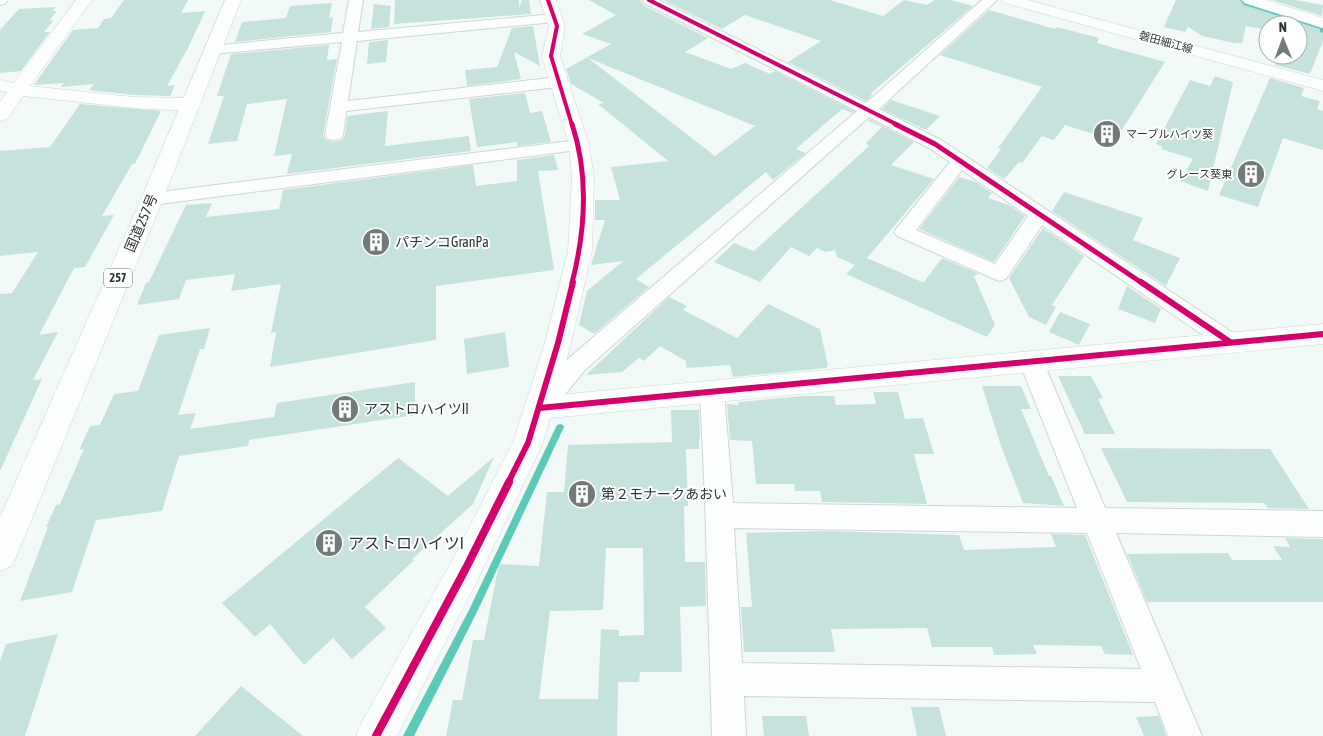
<svg xmlns="http://www.w3.org/2000/svg" width="1323" height="736" font-family="'Asap Condensed','Noto Sans JP',sans-serif">
<style>
.lines{fill:none;stroke-linecap:round;stroke-linejoin:round}
.stream{fill:#5ccab9;fill-rule:evenodd}
.river{fill:#5ccab9;fill-rule:evenodd}
.building{fill:#c6e2dd;fill-rule:evenodd}
.minor-casing{stroke:#ced7d5;stroke-width:2}
.tertiary-casing{stroke:#ced7d5;stroke-width:1}
.secondary-casing{stroke:#ced7d5;stroke-width:1}
.trunk-casing{stroke:#ced7d5;stroke-width:1}
.minor{fill:#fdfefe;fill-rule:evenodd}
.tertiary{fill:#fdfefe;fill-rule:evenodd}
.secondary{fill:#fdfefe;fill-rule:evenodd}
.trunk{fill:#fdfefe;fill-rule:evenodd}
.cycleway-far3-casing{stroke:#fff;stroke-width:5.5}
.cycleway-far2-casing{stroke:#fff;stroke-width:8}
.cycleway-far1-casing{stroke:#fff;stroke-width:9}
.cycleway-casing{stroke:#fff;stroke-width:11}
.cycleway-far3{stroke:#d6006c;stroke-width:4}
.cycleway-far2{stroke:#d6006c;stroke-width:5}
.cycleway-far1{stroke:#d6006c;stroke-width:6}
.cycleway{stroke:#d6006c;stroke-width:8}
.labels{text-anchor:middle;stroke-width:4;stroke-linejoin:round;paint-order:stroke}
.far-street-label{font-size:11px;fill:#2b3633;stroke:#fff}
.far-poi-label{font-size:11px;fill:#2b3633;stroke:#fff;text-anchor:start}
.shield{fill:#fff;stroke:#6b7270;stroke-width:1}
.shield-label{font-size:12px;font-weight:bold;fill:#2b3633}
.street-label{font-size:14px;fill:#2b3633;stroke:#fff}
.poi-label{font-size:14px;fill:#2b3633;stroke:#fff;text-anchor:start}
.near-poi-label{font-size:16px;fill:#2b3633;stroke:#fff;text-anchor:start}
</style>
<rect width="100%" height="100%" fill="#f2faf8"/>
<g class="lines">
<path class="stream" d="M560,424L563,425L564,427L475,616L414,736H403L469,610L556,427L557,425Z"/>
<path class="river" d="M1216,0H1254L1323,22V39L1298,31V25H1279L1220,5Z"/>
</g>
<g class="building">
<path d="M124,0H188L181,13L205,11L189,46L167,86L175,85L170,96L133,95L89,90L94,84L61,87L64,83L34,85L73,30L98,28L104,19L111,18Z"/>
<path d="M395,0H519V8L522,0H529L531,14L394,24Z"/>
<path d="M589,0H640L643,5L708,38L685,52L731,69L745,63L770,74L775,71L854,111L852,113L842,109L796,149L806,153L773,180L766,172L636,279L649,287L594,334L579,325L587,291L623,261L591,265L605,220H595V200H620L611,167L668,161L598,104L604,103L571,84L566,69L611,44L582,34L616,15ZM588,58L755,126L715,156Z"/>
<path d="M663,0H830L883,16L904,0L927,5L934,0H951L973,6L870,94H873L866,101L788,62L821,41L745,15L722,29Z"/>
<path d="M1176,0H1240L1244,5L1320,29V32L1323,33V41L1310,74L1275,65L1280,55H1298V25H1268V30L1246,26L1242,43H1234L1202,36L1188,27L1185,32L1164,27Z"/>
<path d="M1272,0H1295L1323,5L1322,16Z"/>
<path d="M332,3L329,18L333,17L331,32L235,42L242,22L286,18L290,6Z"/>
<path d="M374,4L391,6L389,27L371,29Z"/>
<path d="M56,7L52,11H57L49,21L54,20L44,32H50L21,71L0,73V30L19,9Z"/>
<path d="M989,10L1055,29L1057,27L1099,38L1097,43L1165,62L1115,141L1065,125L1054,140L1042,136L1022,163L1019,162L1004,179L987,168L1001,149L998,148L1042,87L940,55Z"/>
<path d="M533,26L540,66L514,52L521,79L467,86L465,70L497,67L512,28Z"/>
<path d="M388,40L386,62L367,64L369,42Z"/>
<path d="M329,45L327,60L337,59L323,135L326,140L334,142L342,140L345,135L347,116L388,111L385,146L469,136L471,151L287,174L292,154L274,156L287,99L247,104L237,141L208,144L224,96H217L231,54Z"/>
<path d="M1215,76L1233,82L1208,191L1180,181L1193,159L1161,149L1163,147L1156,144L1190,80L1210,86Z"/>
<path d="M1270,78L1304,88L1301,96L1320,101L1317,109L1323,111V150L1283,138L1258,207L1219,195Z"/>
<path d="M525,93L530,113L542,111L551,142L517,146V142L477,147L469,99Z"/>
<path d="M891,100L940,116L926,130L882,109Z"/>
<path d="M80,104L161,111L135,164H132L102,216L114,215L85,267L74,268L39,335L58,332L33,380L42,379L0,471V294L12,293L38,252L0,256V151L50,147Z"/>
<path d="M869,119L914,142L891,165L934,179L867,258L922,282H924L942,258L979,274L974,276L995,325L987,337L846,274L855,265L837,257L835,250L826,252L817,248L809,256L791,247L760,282L714,262L734,243L754,251L869,146L866,143L882,127L868,121Z"/>
<path d="M554,155L558,170L538,171L554,270L436,286V340L270,367L276,332L271,333L281,284L231,291L235,274L186,280L179,299L137,305L146,283L149,282L186,205L212,203L206,217L279,209L283,190L473,165L476,186L517,181V160Z"/>
<path d="M959,177L976,182L992,193L988,198L1009,205L1025,216L994,262L919,229Z"/>
<path d="M1064,192L1143,218L1133,240L1180,258L1166,286L1052,211Z"/>
<path d="M1043,228L1084,256L1052,305L1056,307L1046,325L1029,317L1009,278Z"/>
<path d="M1127,286L1161,309L1155,323L1118,309Z"/>
<path d="M669,297L687,306L683,310L737,338L768,304L820,329L828,366L826,368L733,377L730,365L687,368L686,361L660,346L644,361L639,358L622,372L586,375Z"/>
<path d="M1060,312L1090,324L1079,345L1049,332Z"/>
<path d="M210,328L204,349H200L178,415L196,413L190,429L274,417L277,403L415,382V415L249,440L248,446L179,456L162,511L96,520L72,592L20,601L48,527H46L56,505L60,504L84,449L79,450L90,426L100,425L114,394L138,391L159,335Z"/>
<path d="M505,332L509,367L467,374L464,339Z"/>
<path d="M1058,376H1091L1103,398L1098,399L1115,434H1085Z"/>
<path d="M982,386H1021L1031,409H1021L1049,476H1051L1064,506L1023,503L1001,446Z"/>
<path d="M873,392H898L905,419L923,418L934,454H914L927,504L822,502L820,491H795L794,484H756L752,441L730,440L727,404L739,405L738,402L804,396H834L836,405L876,404Z"/>
<path d="M671,410H699L700,439H699V449H686L688,506H684L685,562H705L706,606L680,607L682,672H640L639,682H618L617,736H446L453,700H462L473,640H484L499,564L539,566L547,492H564L568,445L672,442ZM606,548H643L644,635L619,636V630L601,629L598,699H539L550,611L603,610Z"/>
<path d="M1101,448L1270,449L1309,509L1268,508L1264,503L1127,502Z"/>
<path d="M494,457L473,504L412,559L414,560L365,607L386,628L352,659L333,638L304,665L270,624L255,637L222,603L398,458L448,496Z"/>
<path d="M827,531L959,535L964,550L1056,547L1051,534L1085,535L1133,655L1105,654L1101,646L1033,645L1037,654L994,655L992,647H932L927,628L831,629L835,652H744L741,607H752L746,533Z"/>
<path d="M1285,538L1323,539V602H1147L1127,554L1228,553L1232,560H1282L1273,546L1290,547Z"/>
<path d="M58,634L25,736H0V661L6,644Z"/>
<path d="M241,686L303,736H195Z"/>
<path d="M911,707H939L946,736H917Z"/>
<path d="M762,716H806L809,736H764Z"/>
<path d="M1159,716L1166,736H1144L1136,717Z"/>
</g>
<g class="lines">
<defs>
<g id="minor">
<path d="M0,0H8L5,4L0,5Z"/>
<path d="M349,0H363L358,32L554,14L561,18L554,22L357,41L348,101L558,77L564,79L566,82L564,85L558,87L346,111L343,135L340,139L334,140L328,139L325,135L342,42L212,54L207,53L205,50L207,47L212,46L343,33Z"/>
<path d="M642,0H659L866,103L982,0H997L879,109L941,140L1238,336L1242,342L1238,348L1230,350L1222,348L1042,225L1006,279L999,281L897,236L894,232L897,228L950,162L929,148L869,117L585,370L548,415L539,418L530,415L527,408L530,401L569,358L857,111L644,3ZM962,170L1028,216L995,264L916,230Z"/>
<path d="M579,140L585,141L588,145L585,149L152,205L145,203L143,199L145,195L152,193Z"/>
<path d="M1031,352L1039,355L1043,361L1105,508L1323,511V537L1116,533L1202,736H1168L1155,702L744,696L746,736H712L705,498L700,392L703,385L712,383L721,385L724,392L733,503L1077,508L1019,361L1023,355ZM734,528L1087,533L1141,669L742,663Z"/>
</g>
<g id="tertiary">
<path d="M76,0H92L30,86L133,97L190,98L197,100L199,104L197,108L178,110L144,109L23,96L7,119L0,121V102L7,92L0,91V80L14,83Z"/>
<path d="M540,0H556L565,26L560,56L589,145L594,178L592,251L571,343L557,395L1323,324V344L550,418L543,443L478,579L397,736H356L362,722L454,557L513,442L545,343L568,251L572,178L569,145L542,56L549,26Z"/>
<path d="M1242,0H1266L1323,18V28L1245,3Z"/>
</g>
<path id="secondary" d="M1002,0H1027L1323,80V91L1005,3Z"/>
<path id="trunk" d="M225,0H241L163,199L17,555L12,566L0,571V517L141,199Z"/>
</defs>
<use href="#minor" class="minor-casing"/>
<use href="#tertiary" class="tertiary-casing"/>
<use href="#secondary" class="secondary-casing"/>
<use href="#trunk" class="trunk-casing"/>
<use href="#minor" class="minor"/>
<use href="#tertiary" class="tertiary"/>
<use href="#secondary" class="secondary"/>
<use href="#trunk" class="trunk"/>
<defs>
<g id="cycleway-far3">
<path d="M548,0L557,26L551,56L572,125"/>
<path d="M649,0L898,125"/>
</g>
<g id="cycleway-far2">
<path d="M572,124C589,175 585,232 572,283"/>
<path d="M895,124L935,144L1142,283"/>
</g>
<g id="cycleway-far1">
<path d="M1141,282L1230,342"/>
<path d="M539,408L1323,334"/>
<path d="M508,483L528,443L558,343L573,282"/>
</g>
<path id="cycleway" d="M376,736L466,568L509,482"/>
</defs>
<use href="#cycleway-far3" class="cycleway-far3-casing"/>
<use href="#cycleway-far2" class="cycleway-far2-casing"/>
<use href="#cycleway-far1" class="cycleway-far1-casing"/>
<use href="#cycleway" class="cycleway-casing"/>
<use href="#cycleway-far3" class="cycleway-far3"/>
<use href="#cycleway-far2" class="cycleway-far2"/>
<use href="#cycleway-far1" class="cycleway-far1"/>
<use href="#cycleway" class="cycleway"/>
</g>
<defs>
<symbol id="building-disc" viewBox="-11 -11 22 22"><circle r="9.5" fill="#717b78" stroke="#fff"/><path d="M-4-6H4V6H1V3H-1V6H-4ZM-2.5-4.3h1.7v1.8h-1.7ZM.8-4.3h1.7v1.8H.8ZM-2.5-1h1.7V.8h-1.7ZM.8-1h1.7V.8H.8Z" fill="#fff"/></symbol>
</defs>
<g fill-rule="evenodd">
<use href="#building-disc" x="1091" y="118" width="32" height="32"/>
<use href="#building-disc" x="1235" y="158" width="32" height="32"/>
<use href="#building-disc" x="360" y="226" width="32" height="32"/>
<use href="#building-disc" x="329" y="393" width="32" height="32"/>
<use href="#building-disc" x="566" y="478" width="32" height="32"/>
<use href="#building-disc" x="313" y="527" width="32" height="32"/>
</g>
<g class="labels">
<g class="far-street-label">
<text transform="translate(1166 42) rotate(15)" y="4">磐田細江線</text>
</g>
<g class="far-poi-label">
<text x="1126" y="138">マーブルハイツ葵</text>
<text x="1232" y="178" text-anchor="end">グレース葵東</text>
</g>
<rect class="shield" x="104" y="268.5" width="28" height="19" rx="4"/>
<g class="shield-label">
<text x="118" y="282">257</text>
</g>
<g class="street-label">
<text transform="translate(141 223) rotate(-67)" y="5">国道257号</text>
</g>
<g class="poi-label">
<text x="395" y="247">パチンコGranPa</text>
<text x="364" y="414">アストロハイツII</text>
<text x="601" y="499">第２モナークあおい</text>
</g>
<g class="near-poi-label">
<text x="348" y="549">アストロハイツI</text>
</g>
</g>
<g transform="translate(1283 40) rotate(359)"><circle r="24" fill="#ffffff" stroke="#aaafad"/>
<path d="M0-4L9 19L0 12L-9 19Z" fill="#717b78"/>
<text y="-8" font-size="14" font-weight="bold" text-anchor="middle" fill="#2b3633">N</text>
</g>
</svg>
